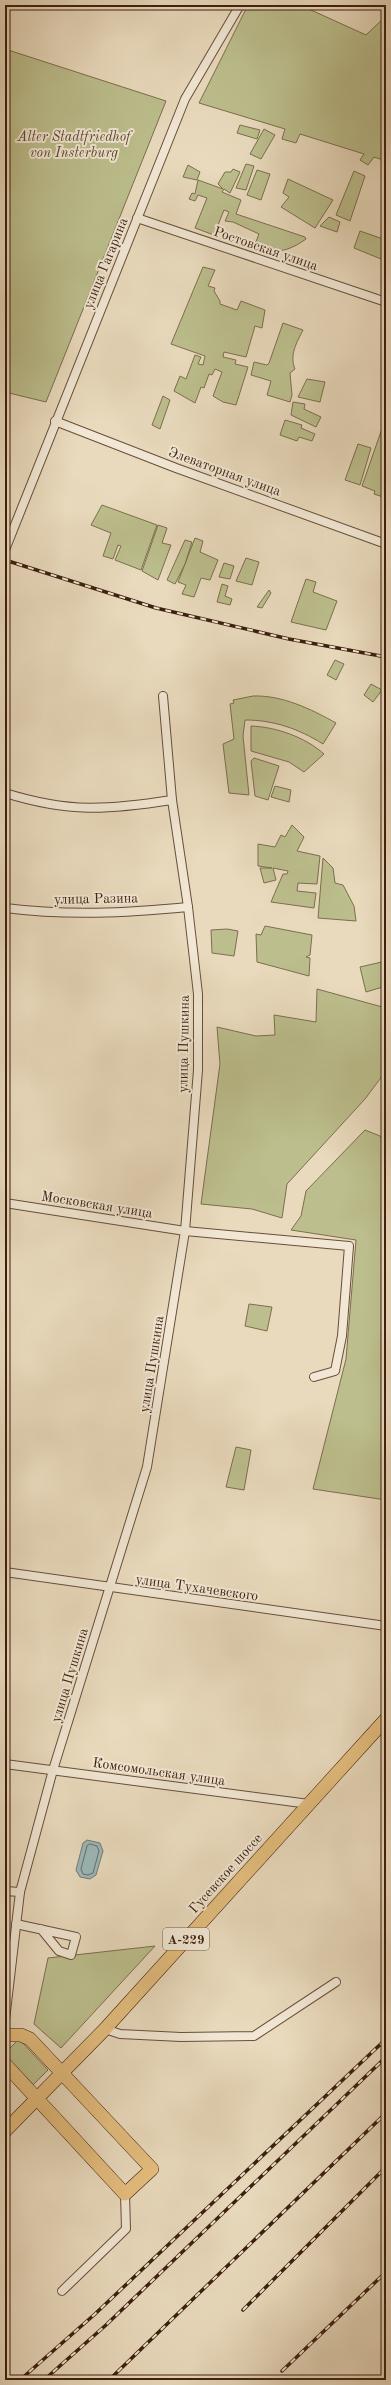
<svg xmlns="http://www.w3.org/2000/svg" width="391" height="2385" font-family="'Old Standard TT',serif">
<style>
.green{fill:#bcbe8d;stroke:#7c6e4e}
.water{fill:#9ab8b9;stroke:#757b75}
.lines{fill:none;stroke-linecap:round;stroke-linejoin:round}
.shore{stroke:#6c6c64;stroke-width:1}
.minor-casing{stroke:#684e3a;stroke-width:10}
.primary-casing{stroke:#3d1f0e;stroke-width:14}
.trunk-casing{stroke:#3d1f0e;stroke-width:14}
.minor{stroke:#f1e7d4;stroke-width:8}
.primary{stroke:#e4bd7e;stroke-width:13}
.trunk{stroke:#e4bd7e;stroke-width:13}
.rail-casing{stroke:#3d1f0e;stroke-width:3.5}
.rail{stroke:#f1e7d4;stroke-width:2;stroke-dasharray:6;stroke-linecap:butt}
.labels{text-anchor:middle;stroke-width:4;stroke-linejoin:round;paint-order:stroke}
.shield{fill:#f1e7d4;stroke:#735b49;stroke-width:1}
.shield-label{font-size:13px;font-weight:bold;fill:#3d1f0e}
.park-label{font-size:14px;font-style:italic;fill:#5d472e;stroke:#f1e7d4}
.street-label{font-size:14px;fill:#3d1f0e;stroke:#f1e7d4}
</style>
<rect width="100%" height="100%" fill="#e9dabd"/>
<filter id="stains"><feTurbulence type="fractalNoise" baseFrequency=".005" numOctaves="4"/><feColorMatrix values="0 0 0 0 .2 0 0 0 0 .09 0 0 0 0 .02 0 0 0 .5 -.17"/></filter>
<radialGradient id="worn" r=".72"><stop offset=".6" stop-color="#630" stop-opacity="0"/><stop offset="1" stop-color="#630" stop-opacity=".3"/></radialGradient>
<g class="green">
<path d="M248,5H300L366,35L386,16V161L374,157L368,165L360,160L364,154L300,134L296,143L282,139L285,129L199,103Z"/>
<path d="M5,49L166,101L46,402L5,392Z"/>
<path d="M240,125L260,130L257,139L237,133Z"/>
<path d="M264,129L275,135L261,159L250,154Z"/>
<path d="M246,164L254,166L246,190L236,188Z"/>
<path d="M188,165L200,172L197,180L183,177Z"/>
<path d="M233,169L240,172L230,193L224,189L222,192L241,200L236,214L305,237L306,239C288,252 274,254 253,249L259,234L233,222L225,221L229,212L224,210L214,235L195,228L207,198L198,195L195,201L189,199L192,193L195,194L198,180L223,189L218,184L225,172H231Z"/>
<path d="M257,170L270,174L261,200L247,195Z"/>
<path d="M354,171L365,176L350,221L336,215Z"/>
<path d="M288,179L333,200L315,228L281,207L289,197L283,193Z"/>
<path d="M329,217L340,222L337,232L320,226Z"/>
<path d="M360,231L386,240V261L354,248Z"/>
<path d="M203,267L215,270L208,286L215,288L214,291L220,301V304L237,310L241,301L265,310L262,328L255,326L246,357L224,352L223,357L236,360L235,364L248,367L236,405L223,402L213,396L222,372L215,369L212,375L209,374L204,388L201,387L195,403L174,391L180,376L186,379L195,355L201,357L198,364L203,365L205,356L171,344Z"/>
<path d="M283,323L303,330C297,342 289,355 295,369L290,373L292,395L290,402L267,395L271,381L251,375L254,362L267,365L269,363Z"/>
<path d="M307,379L325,382L320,402L298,397Z"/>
<path d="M163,396L170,400L160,429L152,425Z"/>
<path d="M293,402L305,404L304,409L321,417L316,427L291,415Z"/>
<path d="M285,420L302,425L301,428L315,434L312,441L299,437L297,441L280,435Z"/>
<path d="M385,420L386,421V498L374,494L375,491L362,486Z"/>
<path d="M358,444L371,448L360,485L345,480Z"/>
<path d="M102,505L157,525L141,570L115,560L121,546L118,545L113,559L103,556L111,533L91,525Z"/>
<path d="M158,525L167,528L162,543L171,545L158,580L142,571Z"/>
<path d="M195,538L203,541L200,552L218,560L210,580L201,578L194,597L182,594L186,585L178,582Z"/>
<path d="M185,540L192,542L185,564L175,584L167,580Z"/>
<path d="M246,558L259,562L252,585L236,581Z"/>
<path d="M224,563L234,566L230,579L219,577Z"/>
<path d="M306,579L316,582L313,592L337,601L326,630L291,622Z"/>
<path d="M222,584L228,586L225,596L232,599L230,605L217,602Z"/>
<path d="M269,590L271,593L262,608L257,607Z"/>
<path d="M335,660L344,664L336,680L327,675Z"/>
<path d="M371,684L382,690L373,702L364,695Z"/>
<path d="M253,696C282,695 311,709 336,723L323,744C299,729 274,720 245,720L243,736L249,795L229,793L223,744L234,739L230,704L234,703L233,700Z"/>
<path d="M251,726C276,727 305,737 324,754L304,772L289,762L251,751Z"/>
<path d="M254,758L279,766L268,800L255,796L251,761Z"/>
<path d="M275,786L291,790L289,802L271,797Z"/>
<path d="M292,825L304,837L297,851L320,856L317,884L298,883L297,891L316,893L314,908L271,902L283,874H287L288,871L273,868L276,880L264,883L260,868H272L258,866V844L275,847L281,835L285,837Z"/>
<path d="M323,858L333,868L335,883L343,885L354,906L356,921L318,918Z"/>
<path d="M265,926L312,935L310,955L306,957L310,958L309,976L257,962L256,934L261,935Z"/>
<path d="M227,929L238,931L234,956L212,953L211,930Z"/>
<path d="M386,961V979L382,981L383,987L366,992L360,967Z"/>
<path d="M317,989L386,1008V1071L365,1099L287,1184L282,1218L252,1209L201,1204L220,1064L217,1027L256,1036L275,1035L274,1015L316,1022Z"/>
<path d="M365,1130L380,1136L386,1147V1500L313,1489L346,1359L356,1240L291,1230L301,1216L306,1191Z"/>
<path d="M249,1304L272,1307L267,1331L245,1326Z"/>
<path d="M236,1447L251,1450L244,1490L226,1487Z"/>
<path d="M155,1946L61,2048L34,2024L48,1958Z"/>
<path d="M19,2039L48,2070L33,2085L5,2056V2053Z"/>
</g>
<path class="water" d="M87,1840L100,1843L103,1851L96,1875L90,1879L80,1877L76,1870L83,1843Z"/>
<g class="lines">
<path class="shore" d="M90,1844L97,1846L99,1851L93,1873L88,1875L83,1874L81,1869L87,1846Z"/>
<defs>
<g id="minor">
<path d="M137,218L386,302"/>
<path d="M55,421L176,468L386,544"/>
<path d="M5,550L185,99L240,5"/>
<path d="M5,793C69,813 107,810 172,800"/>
<path d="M5,908C69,916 124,913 188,907"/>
<path d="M5,1203L185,1231L349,1246L342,1336L335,1371L314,1377"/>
<path d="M5,1572L386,1626"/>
<path d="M5,1764L309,1804"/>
<path d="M5,1891L20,1892"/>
<path d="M16,1924L76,1937L71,1955L59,1951L41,1929"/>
<path d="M5,2020L20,1892L53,1770L147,1467L185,1231L198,1070V994L188,907L172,800L163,696"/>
<path d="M105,2029L120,2034L181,2037L254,2036L336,1982"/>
<path d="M62,2291L126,2229L125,2194"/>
</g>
<path id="primary" d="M5,2035H21L30,2039L152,2169L125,2194L5,2064"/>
<path id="trunk" d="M5,2131L105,2029L386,1719"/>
</defs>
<use href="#minor" class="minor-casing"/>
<use href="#primary" class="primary-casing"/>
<use href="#trunk" class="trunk-casing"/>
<use href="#minor" class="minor"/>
<use href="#primary" class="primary"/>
<use href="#trunk" class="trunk"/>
<defs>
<g id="rail">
<path d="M5,560L156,608L289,639L386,657"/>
<path d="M243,2310L386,2167"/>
<path d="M282,2371L386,2272"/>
<path d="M20,2380L95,2314L386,2039"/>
<path d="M44,2380L106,2325L386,2057"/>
<path d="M109,2380L386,2113"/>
</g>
</defs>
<use href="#rail" class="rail-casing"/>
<use href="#rail" class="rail"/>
</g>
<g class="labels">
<rect class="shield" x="163" y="1928" width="46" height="22" rx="3"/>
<g class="shield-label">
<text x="186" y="1944">А-229</text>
</g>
<g class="park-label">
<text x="74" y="141">Alter Stadtfriedhof<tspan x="74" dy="16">von Insterburg</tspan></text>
</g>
<g class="street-label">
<text transform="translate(266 248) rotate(19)" y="5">Ростовская улица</text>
<text transform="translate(105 263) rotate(-68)" y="5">улица Гагарина</text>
<text transform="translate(225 471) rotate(20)" y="5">Элеваторная улица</text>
<text transform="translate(96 898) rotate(-1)" y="5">улица Разина</text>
<text transform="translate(183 1044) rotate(-89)" y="5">улица Пушкина</text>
<text transform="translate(97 1204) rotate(9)" y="5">Московская улица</text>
<text transform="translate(151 1364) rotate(-81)" y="5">улица Пушкина</text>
<text transform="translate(197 1587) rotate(8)" y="5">улица Тухачевского</text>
<text transform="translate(69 1675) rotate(-73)" y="5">улица Пушкина</text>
<text transform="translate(159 1771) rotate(8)" y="5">Комсомольская улица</text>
<text transform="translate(225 1873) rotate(-48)" y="5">Гусевское шоссе</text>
</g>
</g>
<rect width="391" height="2385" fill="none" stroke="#e9dabd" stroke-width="20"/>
<rect x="6" y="6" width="379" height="2373" fill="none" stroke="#3d1f0e" stroke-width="2"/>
<rect x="10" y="10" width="371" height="2365" fill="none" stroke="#3d1f0e"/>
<rect width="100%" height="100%" filter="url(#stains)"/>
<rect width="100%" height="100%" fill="url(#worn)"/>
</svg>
